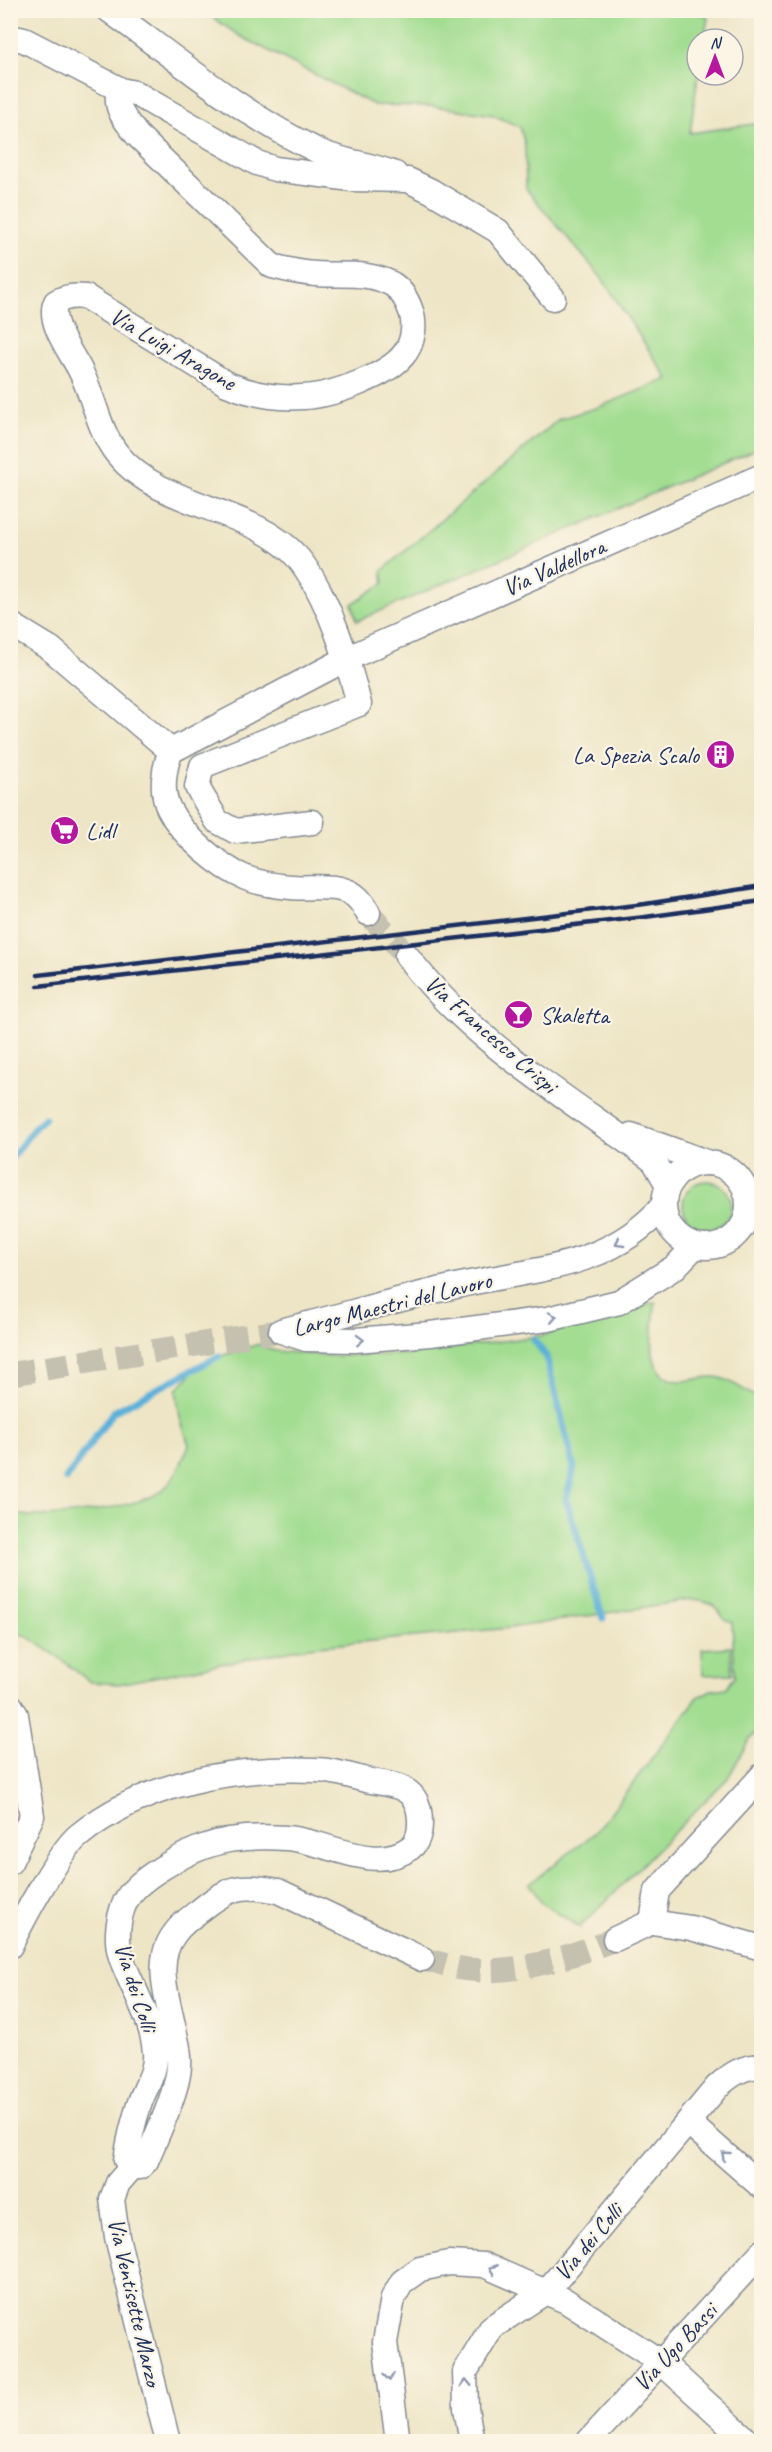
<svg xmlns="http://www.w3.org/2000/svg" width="772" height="2452" font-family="Caveat,sans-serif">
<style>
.green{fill:#a2dd91;stroke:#5e8678;stroke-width:1.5}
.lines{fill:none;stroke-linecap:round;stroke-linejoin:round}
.stream{stroke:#5db0d9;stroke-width:7}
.minor-tunnel{stroke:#c4c1b1;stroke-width:24;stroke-dasharray:24 12;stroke-linecap:butt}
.minor-casing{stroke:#848a92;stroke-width:27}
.minor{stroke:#fff;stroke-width:24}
.rail{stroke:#1b2f5e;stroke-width:4.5}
.oneway{stroke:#8d97ae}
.labels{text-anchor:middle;stroke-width:4.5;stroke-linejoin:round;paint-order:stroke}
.street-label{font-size:24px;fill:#1b2f5e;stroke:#fcf5e5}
.poi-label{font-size:24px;fill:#1b2f5e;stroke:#fcf5e5;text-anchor:start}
</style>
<rect width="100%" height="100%" fill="#fcf5e5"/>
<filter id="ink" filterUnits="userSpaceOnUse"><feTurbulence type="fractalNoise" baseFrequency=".0167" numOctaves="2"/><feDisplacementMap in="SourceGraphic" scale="12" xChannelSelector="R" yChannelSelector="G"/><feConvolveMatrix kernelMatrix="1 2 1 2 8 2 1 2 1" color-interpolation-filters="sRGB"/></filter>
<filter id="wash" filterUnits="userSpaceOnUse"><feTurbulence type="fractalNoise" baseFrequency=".008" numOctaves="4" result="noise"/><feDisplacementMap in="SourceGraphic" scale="24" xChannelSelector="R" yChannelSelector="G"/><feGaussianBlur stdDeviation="1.35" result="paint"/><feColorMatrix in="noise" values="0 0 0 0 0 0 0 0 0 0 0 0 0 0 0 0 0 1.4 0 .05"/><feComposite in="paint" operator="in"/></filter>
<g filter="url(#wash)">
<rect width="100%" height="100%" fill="#eee5c6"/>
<g class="green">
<path d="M694,10L708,18L704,39H697L698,75L690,133L761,123V447L357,621L352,604L384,583L382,571L559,419L599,407L668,379L601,277L526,189L525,145L520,127L493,115L433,106L374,105L240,36L203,11Z"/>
<circle cx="707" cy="1205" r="24"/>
<path d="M655,1302C654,1328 642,1377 678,1381C690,1382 703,1376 715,1377C731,1379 747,1393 761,1400V1728L749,1740L728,1778L580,1927L543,1904L529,1884L596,1832L698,1697L711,1690L726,1688L735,1677L732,1622L724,1619C716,1604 708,1601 691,1600L510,1628L308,1647L118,1684L90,1682L61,1659L25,1635L11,1633L10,1512C31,1524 140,1507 160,1492C175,1481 182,1461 189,1445L180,1418L176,1390L196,1369L221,1356L259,1344L276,1351L333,1356L413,1354L545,1335Z"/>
<path d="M731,1647L732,1674L703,1675L702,1649Z"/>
</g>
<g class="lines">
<g class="stream">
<path d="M10,1160L35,1127L45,1118"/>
<path d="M534,1340L546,1356L574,1468L566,1500L603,1618"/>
<path d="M66,1479L113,1412L219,1356"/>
</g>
</g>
</g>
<g filter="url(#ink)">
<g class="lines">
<g class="minor-tunnel">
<path d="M368,913L407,956"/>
<path d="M10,1374L281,1331"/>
<path d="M422,1959C440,1963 458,1970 476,1970C523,1973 572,1956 615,1939"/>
</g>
<defs>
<g id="minor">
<path d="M109,10C174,57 244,116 316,150C338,161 370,164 395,174"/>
<path d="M10,37L24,40L123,91"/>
<path d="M10,624L51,649L171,751"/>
<path d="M312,822L235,831L217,821L197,787L202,766L359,704C348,661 327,593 298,558C254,507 162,509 118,455C98,431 94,395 79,368C70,351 47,321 56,302C67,296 74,296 86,297L227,384C251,394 276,399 303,397C330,396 389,376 405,353C413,342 415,327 412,314C408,302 403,291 392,284C368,271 343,276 316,274C301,273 287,270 272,266L137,135C128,123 116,111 118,96L125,91L135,93L257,163L275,169L352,179L408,180L431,191L498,231L553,298"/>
<path d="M368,913C364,906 360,899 354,895C337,883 311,889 291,887C278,886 259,883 246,878C219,867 182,835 169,809C160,792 164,767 171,751L348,658L762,476"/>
<path d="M407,956C471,1042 569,1098 654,1161L668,1185"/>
<path d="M631,1135L709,1163"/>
<circle cx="706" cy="1205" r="42"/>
<path d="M284,1330C342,1316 399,1298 456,1286C534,1268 607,1270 663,1206"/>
<path d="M281,1331L306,1339L355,1340L430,1334L548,1319L619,1302L675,1267L695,1246"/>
<path d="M10,1705L16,1715L32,1816L10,1862"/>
<path d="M652,1922L657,1891L762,1776"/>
<path d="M615,1939L652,1922L691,1928L762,1948"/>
<path d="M10,1946C22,1921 58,1853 78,1836C142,1783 235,1766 316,1770C333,1770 350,1776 366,1780C389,1785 414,1784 419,1811C421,1823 421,1840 410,1848C374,1874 325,1840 286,1838C258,1836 229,1837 203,1847C182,1855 140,1878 128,1897C118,1913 115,1939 121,1957C132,1989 152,2017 155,2052C157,2071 145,2087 139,2105C133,2123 129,2141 126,2160L132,2167H140L146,2161C156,2137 178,2091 179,2066C180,2054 177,2042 174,2030C168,1999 153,1961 175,1933C182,1923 193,1916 202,1909C230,1886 243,1884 278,1891L422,1959"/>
<path d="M689,2123L762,2187"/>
<path d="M132,2167L118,2183L112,2199L117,2237L168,2442"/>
<path d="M398,2442L385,2342L393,2298L402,2282L420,2269L449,2263L484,2265L566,2301L661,2362L749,2442"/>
<path d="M472,2442L466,2408L465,2372L492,2327L547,2291L717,2087C730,2075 743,2066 762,2066"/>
<path d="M588,2442L762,2252"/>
</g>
</defs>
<use href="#minor" class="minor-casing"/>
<use href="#minor" class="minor"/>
<g class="rail">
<path d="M38,975L645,904L762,886"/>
<path d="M38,986L645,917L762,901"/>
</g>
</g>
<defs><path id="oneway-chevron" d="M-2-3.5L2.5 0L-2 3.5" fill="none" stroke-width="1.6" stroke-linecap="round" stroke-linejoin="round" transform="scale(1.5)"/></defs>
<g class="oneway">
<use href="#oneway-chevron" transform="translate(619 1243) rotate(149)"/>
<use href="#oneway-chevron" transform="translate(553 1317) rotate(-12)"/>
<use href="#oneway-chevron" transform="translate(360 1340) rotate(-2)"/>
<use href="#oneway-chevron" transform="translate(725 2155) rotate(-139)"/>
<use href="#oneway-chevron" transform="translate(493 2269) rotate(-158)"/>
<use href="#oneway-chevron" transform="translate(389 2377) rotate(82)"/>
<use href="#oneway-chevron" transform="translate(466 2383) rotate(-92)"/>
</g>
</g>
<defs>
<symbol id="building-disc" viewBox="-11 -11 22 22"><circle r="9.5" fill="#b5179e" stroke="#fcf5e5"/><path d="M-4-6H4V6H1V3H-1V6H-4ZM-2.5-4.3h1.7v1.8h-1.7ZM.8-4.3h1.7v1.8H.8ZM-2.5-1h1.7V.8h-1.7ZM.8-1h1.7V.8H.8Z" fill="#fff"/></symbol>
<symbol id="supermarket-disc" viewBox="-11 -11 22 22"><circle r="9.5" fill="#b5179e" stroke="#fcf5e5"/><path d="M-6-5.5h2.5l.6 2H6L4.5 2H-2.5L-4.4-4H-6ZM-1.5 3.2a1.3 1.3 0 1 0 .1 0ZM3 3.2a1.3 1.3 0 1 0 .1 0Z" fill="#fff"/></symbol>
<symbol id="bar-disc" viewBox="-11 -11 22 22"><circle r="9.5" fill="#b5179e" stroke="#fcf5e5"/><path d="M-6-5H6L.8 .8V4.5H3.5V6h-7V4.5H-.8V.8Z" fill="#fff"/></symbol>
</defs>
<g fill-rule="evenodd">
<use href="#building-disc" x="704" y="738" width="33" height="33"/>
<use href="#supermarket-disc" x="48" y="814" width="33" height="33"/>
<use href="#bar-disc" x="502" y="998" width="33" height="33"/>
</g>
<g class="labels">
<g class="street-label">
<text transform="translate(173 349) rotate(30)" y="8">Via Luigi Aragone</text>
<text transform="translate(554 567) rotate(-24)" y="8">Via Valdellora</text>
<text transform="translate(491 1034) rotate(41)" y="8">Via Francesco Crispi</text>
<text transform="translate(392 1304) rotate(-14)" y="8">Largo Maestri del Lavoro</text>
<text transform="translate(136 1987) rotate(72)" y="8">Via dei Colli</text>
<text transform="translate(588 2242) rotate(-50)" y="8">Via dei Colli</text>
<text transform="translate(135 2302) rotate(77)" y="8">Via Ventisette Marzo</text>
<text transform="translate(675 2347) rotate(-47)" y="8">Via Ugo Bassi</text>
</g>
<g class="poi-label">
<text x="699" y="763" text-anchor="end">La Spezia Scalo</text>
<text x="86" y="839">Lidl</text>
<text x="540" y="1023">Skaletta</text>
</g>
</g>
<rect width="772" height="2452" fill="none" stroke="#fcf5e5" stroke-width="36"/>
<g transform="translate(715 57)"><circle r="28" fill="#fcf5e5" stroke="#a2a6af" stroke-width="1.5"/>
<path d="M0-4.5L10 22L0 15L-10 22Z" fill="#b5179e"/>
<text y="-9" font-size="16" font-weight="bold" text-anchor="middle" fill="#1b2f5e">N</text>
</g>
</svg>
